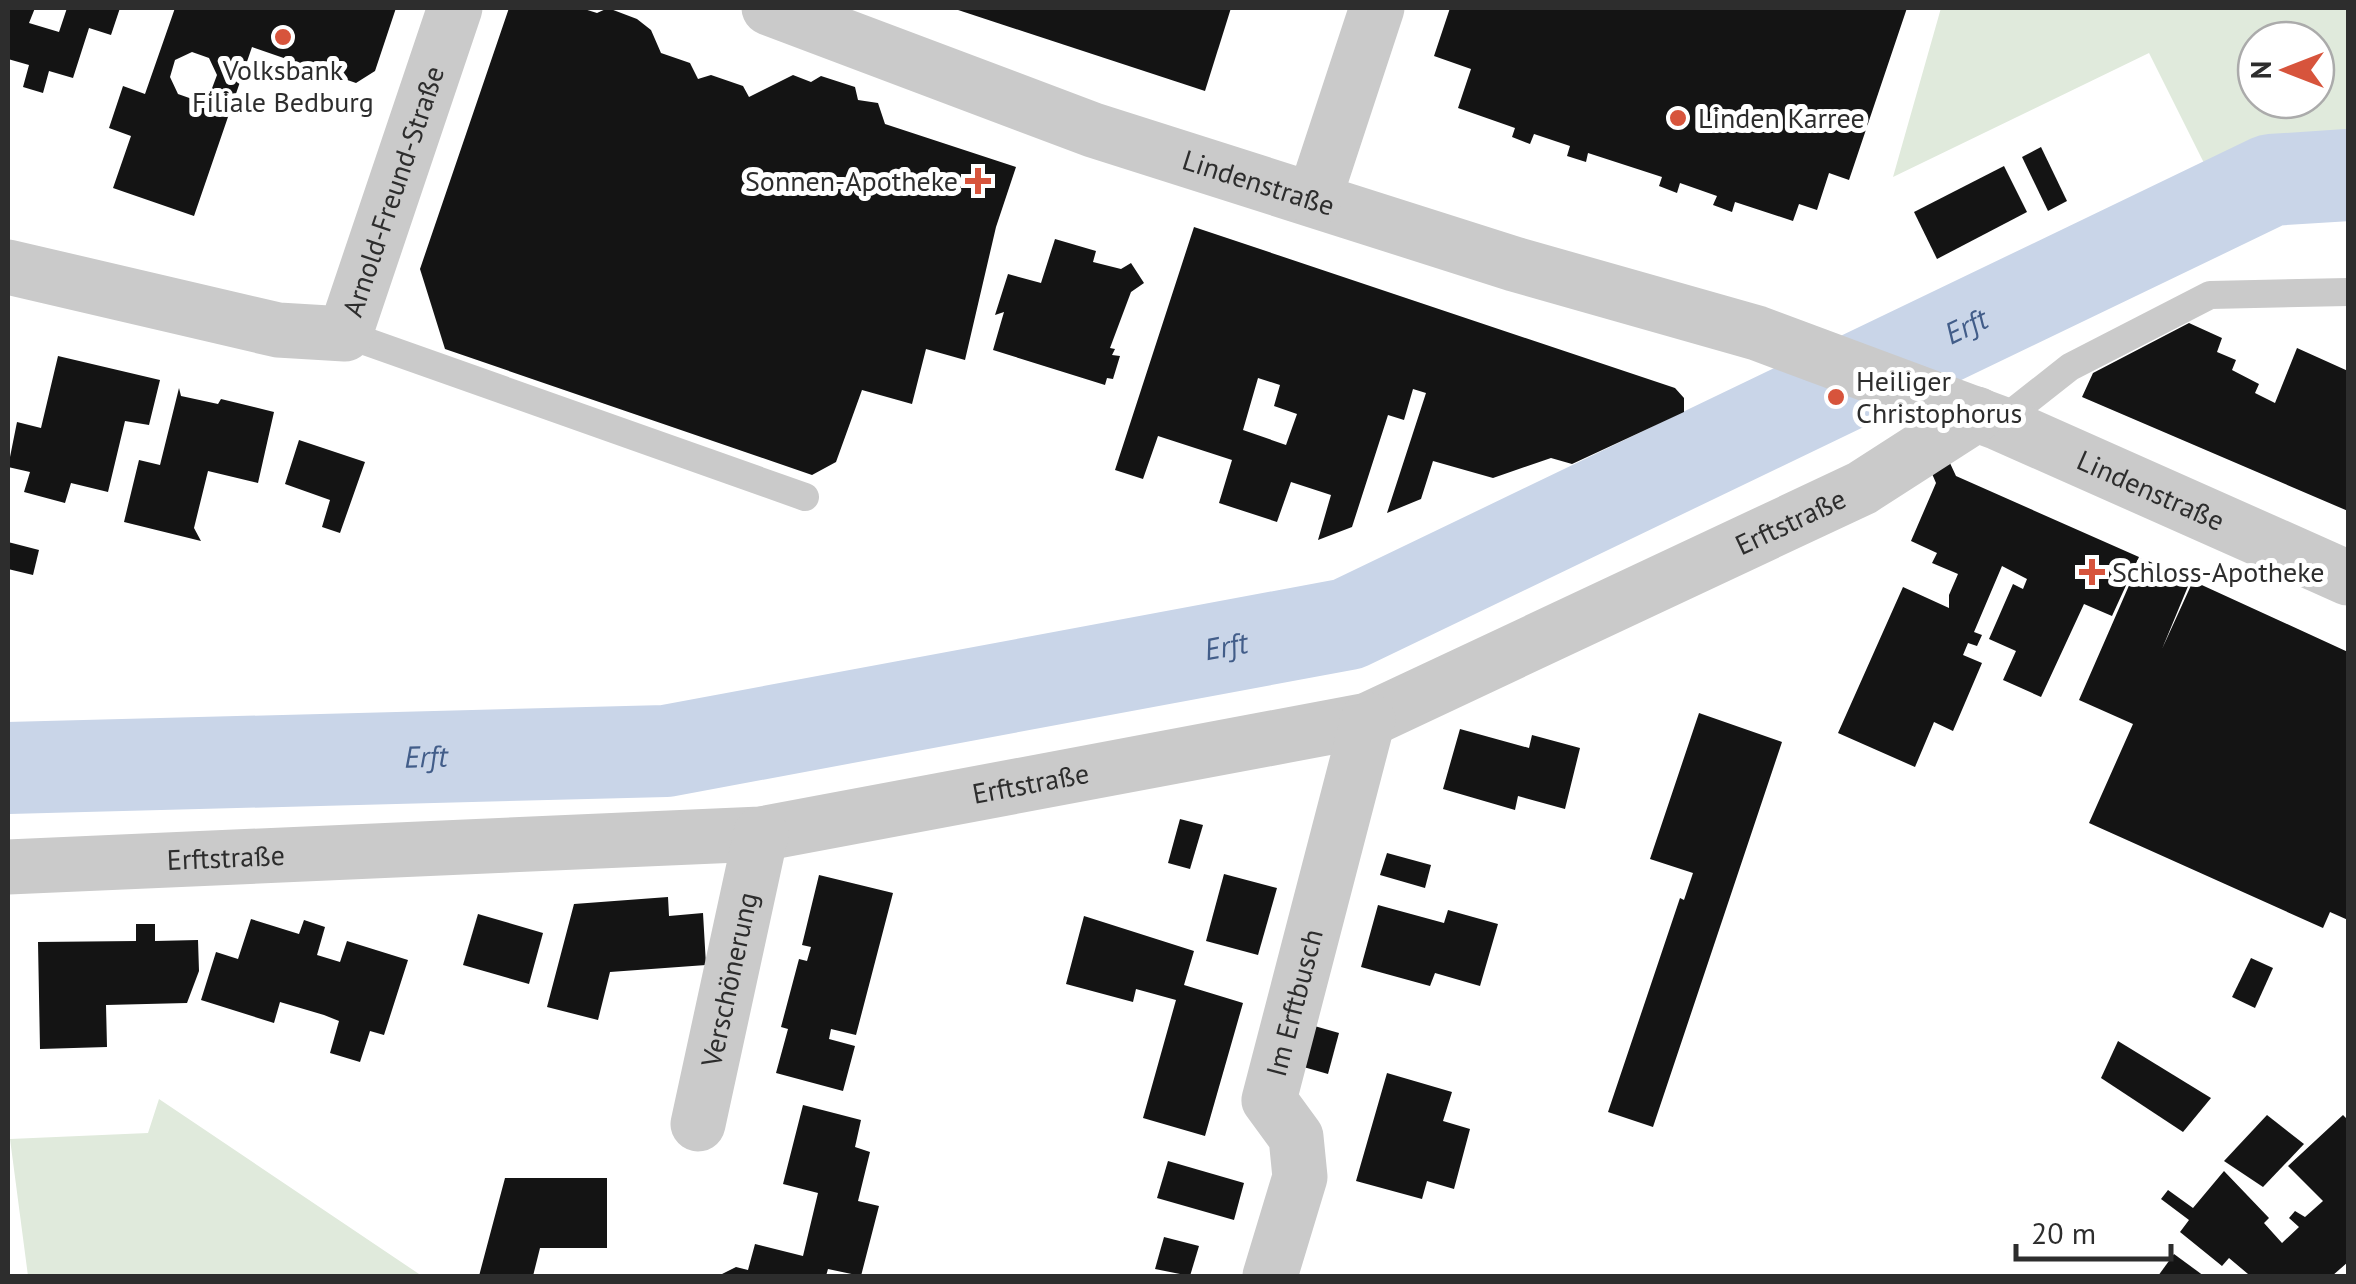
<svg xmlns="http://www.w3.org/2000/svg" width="2356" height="1284" font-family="'PT Sans',sans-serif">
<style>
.green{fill:#e0eadc;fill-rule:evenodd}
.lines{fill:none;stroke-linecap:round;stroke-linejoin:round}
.river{stroke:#c9d5e8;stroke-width:92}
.building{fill:#141414;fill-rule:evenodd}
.lane{stroke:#cacaca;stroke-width:28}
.street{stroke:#cacaca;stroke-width:55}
.poi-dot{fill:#d7543c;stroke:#fff;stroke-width:4}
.labels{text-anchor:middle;stroke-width:10;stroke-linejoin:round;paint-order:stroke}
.poi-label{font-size:28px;fill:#2d2d2d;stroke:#fff;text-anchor:start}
.street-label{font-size:28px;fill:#2d2d2d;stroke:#fff}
.water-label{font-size:30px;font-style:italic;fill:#425d89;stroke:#fff}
</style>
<rect width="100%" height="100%" fill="#fff"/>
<g class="green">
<path d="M1941,8H2348V131L2205,165L2149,53L1893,177ZM2256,40H2316V100H2256Z"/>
<path d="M159,1099L422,1276H28L10,1139L148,1133Z"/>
</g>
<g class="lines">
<path class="river" id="s1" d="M8,768L666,751L1348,624L2271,180L2348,175"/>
</g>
<g class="building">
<path d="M8,8H35L29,23L59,32L67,8H120L111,35L89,28L73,78L49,71L43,93L23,87L29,65L8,59Z"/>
<path d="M175,8H396L375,71L356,83L252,47L194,216L113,188L131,136L109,128L123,86L145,94ZM192,52L209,58L217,75L211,91L195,100L178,94L170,77L175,60Z"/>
<path d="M509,8H581L597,13L608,8L637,19L651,30L661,53L690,63L698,79L711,75L743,86L749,97L793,75L811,82L821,76L855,87L858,100L878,103L885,124L1016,167L996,227L965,360L926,349L912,404L862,390L836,462L812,475L445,349L420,269Z"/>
<path d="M952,8H1231L1205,91Z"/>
<path d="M1450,8H1907L1849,180L1829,173L1817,210L1799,204L1793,221L1735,202L1732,212L1713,205L1717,196L1680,183L1677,193L1659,186L1662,177L1588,153L1586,162L1567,156L1570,146L1534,134L1530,144L1512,137L1515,128L1458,108L1471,69L1434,56Z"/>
<path d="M2041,147L2067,201L2048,211L2022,157Z"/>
<path d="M2004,166L2027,212L1937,259L1914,212Z"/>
<path d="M1194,227L1675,388L1684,398V412L1572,464L1551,458L1493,478L1433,461L1421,499L1387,513L1426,393L1413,389L1404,420L1388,415L1352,527L1318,540L1331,495L1291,482L1277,522L1219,503L1232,460L1158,436L1143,479L1115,470ZM1258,378L1280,385L1274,406L1297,414L1286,445L1243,430Z"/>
<path d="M1055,239L1096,251L1093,262L1121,269L1131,263L1144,283L1131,292L1110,348L1115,349L1112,355L1120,356L1113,379L1107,378L1105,385L993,350L1004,312L995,315L1008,274L1041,283Z"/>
<path d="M2189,323L2222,338L2217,352L2236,360L2232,370L2259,384L2255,393L2275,403L2297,348L2348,371V511L2082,397L2093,373Z"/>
<path d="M58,356L160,380L149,425L125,421L108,492L71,483L65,503L24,492L30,472L8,467L17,422L41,428Z"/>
<path d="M179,388L181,396L218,404L221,399L274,412L258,483L208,471L194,528L201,541L124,522L139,460L160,465Z"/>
<path d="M299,440L365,462L340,533L322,527L330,500L285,484Z"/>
<path d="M1949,461L1956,476L2139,557L2112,616L2084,604L2041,697L2003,680L2016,651L1989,639L2013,584L2023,589L2027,579L2002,566L1974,632L1982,635L1977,646L1968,643L1963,655L1982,663L1953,731L1934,722L1915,767L1838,733L1903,587L1949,608V595L1958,574L1932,563L1937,553L1911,541L1936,483L1930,469Z"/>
<path d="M8,542L39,550L33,575L8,569Z"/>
<path d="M2141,558L2191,579L2162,649L2193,581L2348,652V920L2330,912L2323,928L2089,823L2133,724L2079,700Z"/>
<path d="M1699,713L1782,742L1653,1127L1608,1112L1680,898L1684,900L1693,873L1650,859Z"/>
<path d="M1460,729L1529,748L1532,735L1580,748L1565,809L1518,796L1515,810L1443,789Z"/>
<path d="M1180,819L1203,825L1190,869L1168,863Z"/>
<path d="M1387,853L1431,865L1425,888L1380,875Z"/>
<path d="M1224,874L1277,888L1258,955L1206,941Z"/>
<path d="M819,875L893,893L856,1035L831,1029L829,1039L855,1046L843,1091L776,1073L788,1029L781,1027L799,959L807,961L811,947L802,945Z"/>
<path d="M668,897L669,916L703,913L706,965L610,972L598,1020L547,1007L574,904Z"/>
<path d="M1378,905L1444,923L1448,910L1498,924L1480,986L1435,973L1430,986L1361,967Z"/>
<path d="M478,914L543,933L529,984L463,965Z"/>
<path d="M1084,916L1194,951L1184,985L1243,1003L1205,1136L1143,1118L1176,1000L1136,989L1133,1002L1066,984Z"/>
<path d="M251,919L299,934L304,920L325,927L317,955L340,962L347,941L408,960L384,1035L370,1031L360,1062L330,1053L339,1021L324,1015L280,1002L274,1023L201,1000L216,952L238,959Z"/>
<path d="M136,924H155V941L198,940L199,971L187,1003L106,1005L107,1047L40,1049L38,942L136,941Z"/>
<path d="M2251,958L2273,968L2255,1008L2232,997Z"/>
<path d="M1304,1023L1339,1033L1328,1074L1293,1064Z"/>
<path d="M2118,1041L2211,1098L2183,1132L2101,1078Z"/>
<path d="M1387,1073L1452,1092L1443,1121L1470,1129L1454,1189L1427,1181L1422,1199L1356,1181Z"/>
<path d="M803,1105L861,1120L855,1147L870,1152L858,1201L879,1206L861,1276L828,1269L826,1276H718L736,1267L748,1270L755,1244L803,1256L818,1193L783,1184Z"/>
<path d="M2267,1115L2304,1144L2263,1187L2224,1161Z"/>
<path d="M2343,1115L2348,1120V1262L2332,1276H2245L2248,1274L2229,1258L2222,1266L2180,1232L2189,1220L2161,1199L2168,1190L2193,1208L2224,1171L2269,1218L2264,1223L2282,1243L2299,1227L2289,1218L2295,1211L2305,1217L2323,1201L2288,1166Z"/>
<path d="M1168,1161L1244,1183L1234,1220L1157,1198Z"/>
<path d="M505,1178H607V1248H540L533,1276H479Z"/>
<path d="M1164,1237L1199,1246L1190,1276L1155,1269Z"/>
<path d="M2174,1254L2204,1276H2158Z"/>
</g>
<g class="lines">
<g class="lane">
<path d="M345,334L805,497"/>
<path d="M1999,423L2070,367L2210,295L2348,292"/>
</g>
<g class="street">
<path id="s2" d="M769,8L1093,130L1514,264L1757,333L1999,423L2348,578"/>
<path d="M1314,199L1377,8"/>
<path id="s3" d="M8,267L278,330L345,334L455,8"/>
<path id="s4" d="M8,867L761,834L1368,720L1862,488L1977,414"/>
<path id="s5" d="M698,1124L761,834"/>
<path id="s6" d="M1270,1276L1300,1177L1296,1137L1269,1100L1368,720"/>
</g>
</g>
<g class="poi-dot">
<circle cx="283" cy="37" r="10"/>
<circle cx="1678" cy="118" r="10"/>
<path d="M973 166h10v10h10v10h-10v10h-10v-10h-10v-10h10z"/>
<circle cx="1836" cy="397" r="10"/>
<path d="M2087 557h10v10h10v10h-10v10h-10v-10h-10v-10h10z"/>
</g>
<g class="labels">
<g class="poi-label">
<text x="283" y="80" text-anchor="middle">Volksbank<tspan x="283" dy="32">Filiale Bedburg</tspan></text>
<text x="1698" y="128">Linden Karree</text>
<text x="958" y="191" text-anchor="end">Sonnen-Apotheke</text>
<text x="1856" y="391">Heiliger<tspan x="1856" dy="32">Christophorus</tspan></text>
<text x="2112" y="582">Schloss-Apotheke</text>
</g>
<g class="street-label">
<text dy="10" stroke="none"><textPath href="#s2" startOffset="520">Lindenstraße</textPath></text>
<text dy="10" stroke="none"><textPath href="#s3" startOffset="495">Arnold-Freund-Straße</textPath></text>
<text dy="10" stroke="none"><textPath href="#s2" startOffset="1465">Lindenstraße</textPath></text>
<text dy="10" stroke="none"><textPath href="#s4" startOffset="1838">Erftstraße</textPath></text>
<text dy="10" stroke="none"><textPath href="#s4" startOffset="1028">Erftstraße</textPath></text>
<text dy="10" stroke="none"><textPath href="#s4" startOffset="218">Erftstraße</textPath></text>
<text dy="10" stroke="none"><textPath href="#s5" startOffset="148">Verschönerung</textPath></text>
<text dy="10" stroke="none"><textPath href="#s6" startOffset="290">Im Erftbusch</textPath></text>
</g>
<g class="water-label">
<text dy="10" stroke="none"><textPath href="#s1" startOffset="2038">Erft</textPath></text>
<text dy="10" stroke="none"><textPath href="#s1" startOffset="1228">Erft</textPath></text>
<text dy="10" stroke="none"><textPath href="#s1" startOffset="418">Erft</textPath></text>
</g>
</g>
<rect width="2356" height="1284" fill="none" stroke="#2d2d2d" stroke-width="20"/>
<g transform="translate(2286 70) rotate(270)"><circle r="48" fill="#ffffff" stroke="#ababab" stroke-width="2.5"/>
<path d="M0-8L18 38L0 25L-18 38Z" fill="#d7543c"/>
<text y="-15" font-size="28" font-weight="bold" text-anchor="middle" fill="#2d2d2d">N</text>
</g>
<path d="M2016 1244v15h155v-15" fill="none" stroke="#2d2d2d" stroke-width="5"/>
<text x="2031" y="1244" font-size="30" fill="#2d2d2d" stroke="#ffffff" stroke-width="8" paint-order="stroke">20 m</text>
</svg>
